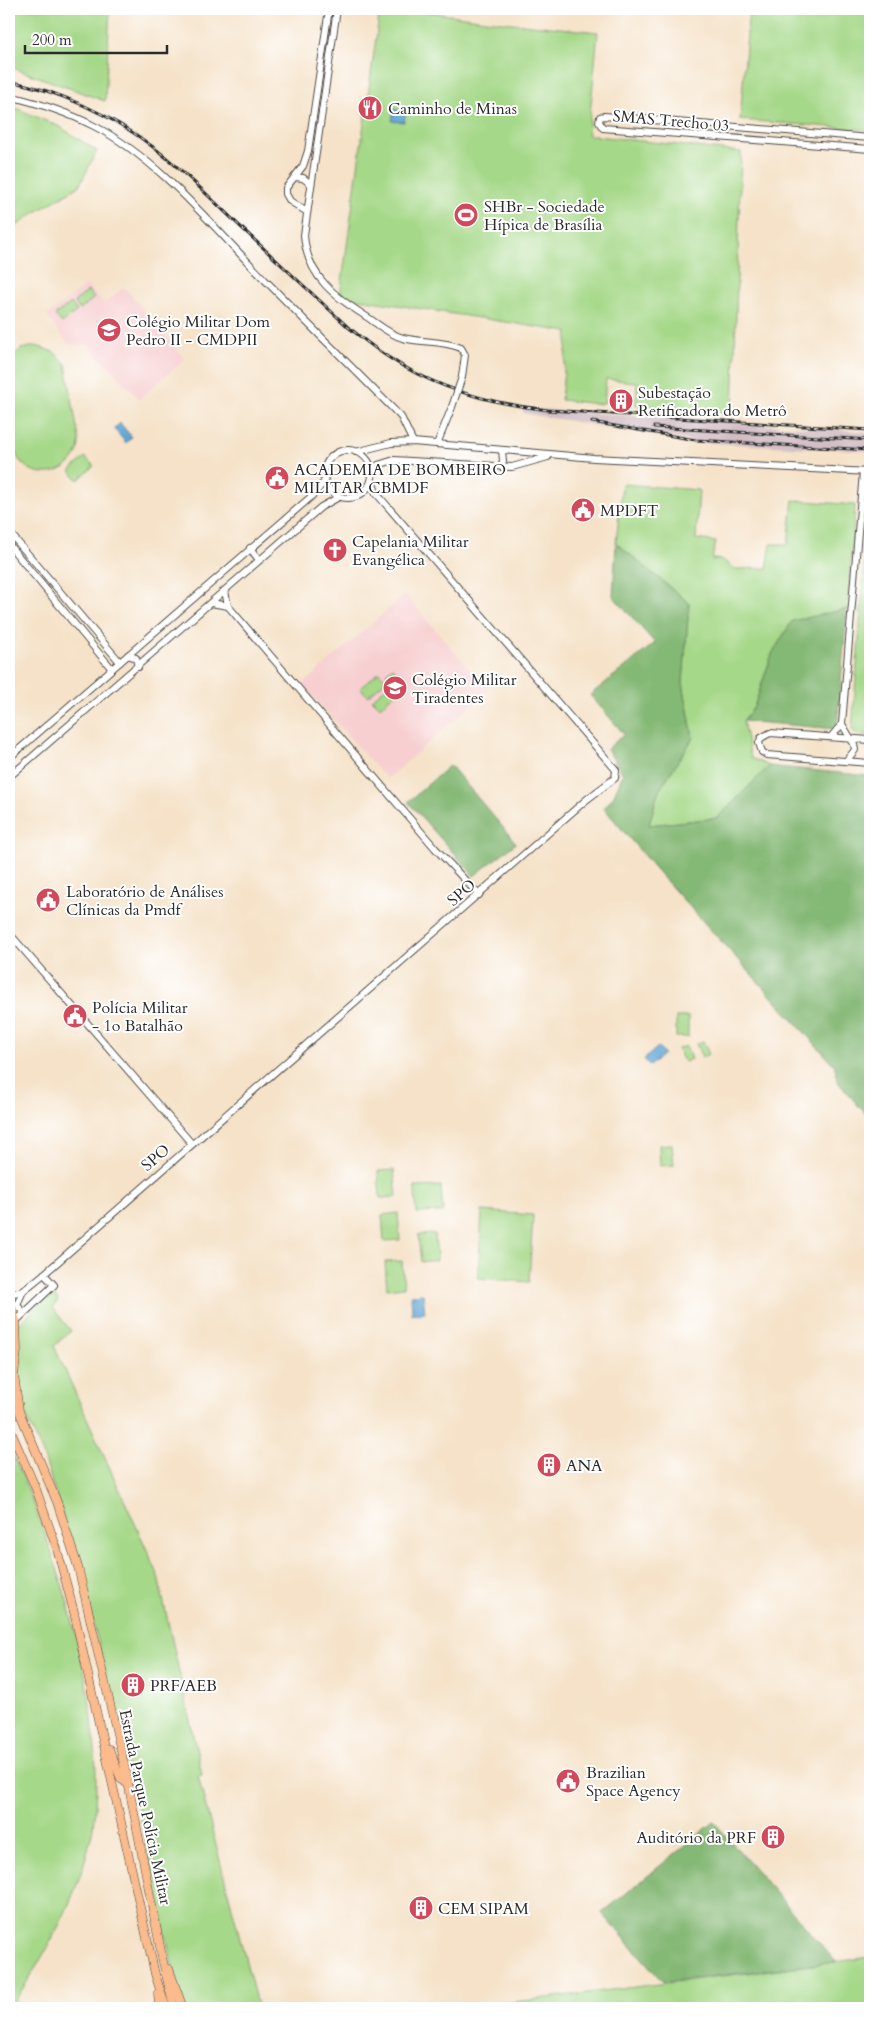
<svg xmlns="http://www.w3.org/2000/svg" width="879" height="2017" font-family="Cardo,serif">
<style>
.built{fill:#f7cfd0}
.industrial{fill:#d2bdc5}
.green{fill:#a5d888;stroke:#68825a}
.forest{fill:#84b874;stroke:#587250}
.water{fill:#5fa4d4;stroke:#456880}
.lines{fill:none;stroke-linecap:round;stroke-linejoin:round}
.minor-casing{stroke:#494643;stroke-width:8}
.major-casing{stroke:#494643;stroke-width:9}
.minor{stroke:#fff;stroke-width:6}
.major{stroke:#fbbb8c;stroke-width:8}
.rail-casing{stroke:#2b2b2b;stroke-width:3}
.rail{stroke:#fff;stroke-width:1;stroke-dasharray:4;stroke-linecap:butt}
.minor-bridge-casing{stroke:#494643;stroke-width:8;stroke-linecap:butt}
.minor-bridge{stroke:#fff;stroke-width:6}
.labels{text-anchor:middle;stroke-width:4;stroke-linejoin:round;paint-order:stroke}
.poi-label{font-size:16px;fill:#2b2b2b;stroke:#fff;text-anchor:start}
.street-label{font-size:16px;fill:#2b2b2b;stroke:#fff}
</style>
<rect width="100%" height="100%" fill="#fff"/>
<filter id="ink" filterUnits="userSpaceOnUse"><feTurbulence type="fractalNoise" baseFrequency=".02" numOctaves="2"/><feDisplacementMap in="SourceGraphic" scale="10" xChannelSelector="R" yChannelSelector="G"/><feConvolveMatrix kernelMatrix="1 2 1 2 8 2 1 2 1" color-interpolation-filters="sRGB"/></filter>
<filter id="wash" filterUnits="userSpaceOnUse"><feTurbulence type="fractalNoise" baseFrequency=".0096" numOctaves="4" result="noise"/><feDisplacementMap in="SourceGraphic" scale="20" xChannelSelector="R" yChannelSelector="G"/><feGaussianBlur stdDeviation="1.12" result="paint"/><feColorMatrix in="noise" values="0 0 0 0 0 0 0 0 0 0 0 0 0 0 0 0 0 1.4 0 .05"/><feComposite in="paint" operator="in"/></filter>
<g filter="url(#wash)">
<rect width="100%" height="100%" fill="#f5e2c8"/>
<g class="built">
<path d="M86,285L105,303L124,287L185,359L139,399L88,345L68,344L47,316Z"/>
<path d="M405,595L488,690L387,779L302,685Z"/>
</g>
<path class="industrial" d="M523,408L870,432V451L696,442L523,413Z"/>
<g class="green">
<path d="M9,9H110L105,101L16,69L9,68Z"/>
<path d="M380,9H406L493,21L598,32L588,135L741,152L733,414L636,405L637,382L606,379L604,403L599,404L561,400L568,332L340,296Z"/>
<path d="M749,9H870V130L740,120Z"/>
<path d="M9,105L60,127L97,151L79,186L28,217L9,232Z"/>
<path d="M88,291L94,298L80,310L74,302Z"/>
<path d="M71,303L77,311L62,323L55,315Z"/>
<path d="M36,346L54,352L66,364L79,440C80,474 33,486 17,456C14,450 14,443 13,437C8,411 9,386 9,360L21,349Z"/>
<path d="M85,457L94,466L78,480L70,471Z"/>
<path d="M622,484L699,490L696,539L716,542L712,559L723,560L735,569L767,568L771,544H788L793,500L855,505L847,609L792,621L772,654L754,707L743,721L751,758L769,766L717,818L649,825L658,792L693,738L683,683L689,603L616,543Z"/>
<path d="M870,492V735L857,734L852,730Z"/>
<path d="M393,667L405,681L398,687L386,673Z"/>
<path d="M379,672L387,680L368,696L360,688Z"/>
<path d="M391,683L398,691L380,707L372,699Z"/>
<rect x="676" y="1017" width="12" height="20"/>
<path d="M703,1041L709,1054L702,1057L696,1044Z"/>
<path d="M686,1046L691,1059L684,1062L678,1049Z"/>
<path d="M672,1144L674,1165L660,1166L659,1145Z"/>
<path d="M394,1170L397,1197L380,1198L378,1171Z"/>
<path d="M441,1186L443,1212L416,1213L415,1187Z"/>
<path d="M482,1211L533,1215L529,1282L478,1278Z"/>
<path d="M398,1213L400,1240L384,1241L382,1215Z"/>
<path d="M435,1234L437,1260L421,1262L418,1235Z"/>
<path d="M402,1261L404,1287L387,1289L385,1262Z"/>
<path d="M51,1292L58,1300L53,1308L71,1331L54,1346L157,1572L202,1775L198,1776L258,2008H181L141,1819L127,1766L84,1583L43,1454L9,1378V1334Z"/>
<path d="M9,1446C58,1552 109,1710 93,1827C92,1835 89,1844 87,1853C72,1909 42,1960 10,2008H9Z"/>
<path d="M870,1957V2008H466L836,1962Z"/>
</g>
<g class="forest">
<path d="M616,543L689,603L683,683L693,738L658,792L649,825L717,818L769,766L870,776V1119L837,1081L835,1066L657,871L604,808L613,797L623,774L607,749L624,734L590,695L655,643L613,596Z"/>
<path d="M847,609L837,729L743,721L754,707L772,654L792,621Z"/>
<path d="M450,765L516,843L474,876L408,802Z"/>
<path d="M714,1822L836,1962L663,1982L602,1913Z"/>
</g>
<g class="water">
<path d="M394,109L406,111L404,122L392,121Z"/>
<path d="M120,423L132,437L126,443L114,429Z"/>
<path d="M658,1047L664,1054L650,1066L644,1059Z"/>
<path d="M423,1294L425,1313L412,1314L411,1295Z"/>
</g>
</g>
<g filter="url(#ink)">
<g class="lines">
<defs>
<g id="minor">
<path d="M337,9L304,235C307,278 336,297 370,319C380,326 391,335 403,338C422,343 443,340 461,348L465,355L462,377"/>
<path d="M9,96C38,103 67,112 94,126C158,158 215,229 265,280C310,326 356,371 401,417L413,442"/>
<path d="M870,138L604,116L600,117L599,122L603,128L870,149"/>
<path d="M295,177L303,178L311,184"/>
<path d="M307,212L290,201L286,194V188L303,166L308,151L329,9"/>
<path d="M437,444L452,407"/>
<circle cx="348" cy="474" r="24"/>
<path d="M356,452L391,443L413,442L594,458L870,472"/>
<path d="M501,467L503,461L502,450"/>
<path d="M372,472L378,465L394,460L512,467L548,457"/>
<path d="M9,532L120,662"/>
<path d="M9,545L112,669"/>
<path d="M250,548L259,560"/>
<path d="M225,591L228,606L435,848L479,895"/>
<path d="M211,603L228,606"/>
<path d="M128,655L136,658L138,667"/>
<path d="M842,724L854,744L855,750L846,761"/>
<path d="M831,737L842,724L863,472"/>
<path d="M870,740L770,733L761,738L759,743L762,752L767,755L870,763"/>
<path d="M9,758L312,496L325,481"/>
<path d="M9,777L321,507L339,497"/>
<path d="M9,933L192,1144"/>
<path d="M23,1291L17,1305L24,1313"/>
<path d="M9,1294L23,1291L44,1274L586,800L615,778L616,770L376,493L372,480"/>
<path d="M16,1321L54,1285L44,1274"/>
</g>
<g id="major">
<path d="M9,1296L16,1321L17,1351L14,1375L19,1411L57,1502L78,1567L127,1777L163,1962L174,2008"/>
<path d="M9,1427L36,1489L57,1549L74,1612L155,1974L166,2008"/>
<path d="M109,1749L121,1779L128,1784"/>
<path d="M169,1969L183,2008"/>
<path d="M158,1993L159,2008"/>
</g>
</defs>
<use href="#minor" class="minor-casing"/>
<use href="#major" class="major-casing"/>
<use href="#minor" class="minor"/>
<use href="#major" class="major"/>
<defs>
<g id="rail">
<path d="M9,81C59,91 112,115 153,147C186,172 215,203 245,231C279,263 314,295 348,327C361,337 374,348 388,357C435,388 492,404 548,410L870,430"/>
<path d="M592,422L696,440L870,450"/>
<path d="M654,427L870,440"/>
</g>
</defs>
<use href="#rail" class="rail-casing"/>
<use href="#rail" class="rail"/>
<defs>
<path id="minor-bridge" d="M452,407L462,377"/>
</defs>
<use href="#minor-bridge" class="minor-bridge-casing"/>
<use href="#minor-bridge" class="minor-bridge"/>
</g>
</g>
<defs>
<symbol id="restaurant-disc" viewBox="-11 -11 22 22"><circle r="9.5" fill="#d1495b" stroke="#fff"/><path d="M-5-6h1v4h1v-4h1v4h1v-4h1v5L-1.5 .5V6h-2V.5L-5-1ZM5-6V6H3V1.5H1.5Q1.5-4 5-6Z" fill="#fff"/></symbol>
<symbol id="stadium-disc" viewBox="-11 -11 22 22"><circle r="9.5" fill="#d1495b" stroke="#fff"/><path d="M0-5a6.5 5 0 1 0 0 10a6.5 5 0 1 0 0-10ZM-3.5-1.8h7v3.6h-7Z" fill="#fff"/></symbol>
<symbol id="university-disc" viewBox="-11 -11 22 22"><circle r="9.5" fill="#d1495b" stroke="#fff"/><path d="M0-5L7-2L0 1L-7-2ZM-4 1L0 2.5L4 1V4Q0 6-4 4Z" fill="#fff"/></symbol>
<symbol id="building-disc" viewBox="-11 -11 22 22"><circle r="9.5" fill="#d1495b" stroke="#fff"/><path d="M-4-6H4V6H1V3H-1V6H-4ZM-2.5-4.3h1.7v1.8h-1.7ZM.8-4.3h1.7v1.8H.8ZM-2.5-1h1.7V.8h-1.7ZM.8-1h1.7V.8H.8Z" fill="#fff"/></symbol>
<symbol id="civic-disc" viewBox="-11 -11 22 22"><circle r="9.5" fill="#d1495b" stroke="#fff"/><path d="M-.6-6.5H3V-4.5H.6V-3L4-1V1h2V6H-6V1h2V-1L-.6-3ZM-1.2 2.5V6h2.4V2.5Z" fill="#fff"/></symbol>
<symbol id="church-disc" viewBox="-11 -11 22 22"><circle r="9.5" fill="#d1495b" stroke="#fff"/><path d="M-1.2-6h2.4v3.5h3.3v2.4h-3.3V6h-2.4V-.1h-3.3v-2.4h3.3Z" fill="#fff"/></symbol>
<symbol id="school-disc" viewBox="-11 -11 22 22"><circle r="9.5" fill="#d1495b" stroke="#fff"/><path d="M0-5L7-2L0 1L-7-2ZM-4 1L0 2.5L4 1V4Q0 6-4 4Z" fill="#fff"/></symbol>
</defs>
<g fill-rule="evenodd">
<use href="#restaurant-disc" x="356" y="94" width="28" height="28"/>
<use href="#stadium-disc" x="452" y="201" width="28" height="28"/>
<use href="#university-disc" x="95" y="316" width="28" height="28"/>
<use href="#building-disc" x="607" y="387" width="28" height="28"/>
<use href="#civic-disc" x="263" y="464" width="28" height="28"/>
<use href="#civic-disc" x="569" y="496" width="28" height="28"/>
<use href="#church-disc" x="321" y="536" width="28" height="28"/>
<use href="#school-disc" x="381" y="674" width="28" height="28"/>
<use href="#civic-disc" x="34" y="886" width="28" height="28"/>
<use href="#civic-disc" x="61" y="1002" width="28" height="28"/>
<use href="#building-disc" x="535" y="1451" width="28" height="28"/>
<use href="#building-disc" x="119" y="1671" width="28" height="28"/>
<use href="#civic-disc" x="554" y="1767" width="28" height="28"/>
<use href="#building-disc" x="759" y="1823" width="28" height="28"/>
<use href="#building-disc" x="407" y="1894" width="28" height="28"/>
</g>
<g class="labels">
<g class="poi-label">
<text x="388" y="114">Caminho de Minas</text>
<text x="484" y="212">SHBr - Sociedade<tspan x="484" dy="18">Hípica de Brasília</tspan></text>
<text x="126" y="327">Colégio Militar Dom<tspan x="126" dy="18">Pedro II - CMDPII</tspan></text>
<text x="638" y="398">Subestação<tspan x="638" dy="18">Retificadora do Metrô</tspan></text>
<text x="294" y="475">ACADEMIA DE BOMBEIRO<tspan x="294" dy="18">MILITAR CBMDF</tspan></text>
<text x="600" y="516">MPDFT</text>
<text x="352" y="547">Capelania Militar<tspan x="352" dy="18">Evangélica</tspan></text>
<text x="412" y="685">Colégio Militar<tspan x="412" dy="18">Tiradentes</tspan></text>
<text x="66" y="897">Laboratório de Análises<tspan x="66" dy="18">Clínicas da Pmdf</tspan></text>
<text x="92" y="1013">Polícia Militar<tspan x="92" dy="18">- 1o Batalhão</tspan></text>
<text x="566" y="1471">ANA</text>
<text x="150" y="1691">PRF/AEB</text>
<text x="586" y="1778">Brazilian<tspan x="586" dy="18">Space Agency</tspan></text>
<text x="756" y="1843" text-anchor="end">Auditório da PRF</text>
<text x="438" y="1914">CEM SIPAM</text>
</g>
<g class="street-label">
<text transform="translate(671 120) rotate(5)" y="6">SMAS Trecho 03</text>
<text transform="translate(461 892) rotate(-41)" y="6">SPO</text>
<text transform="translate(155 1157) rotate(-41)" y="6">SPO</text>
<text transform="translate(146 1807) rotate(78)" y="6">Estrada Parque Polícia Militar</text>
</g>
</g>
<rect width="879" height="2017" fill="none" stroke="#fff" stroke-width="30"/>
<path d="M25 45v8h142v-8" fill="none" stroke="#2b2b2b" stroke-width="2.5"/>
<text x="32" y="45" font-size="15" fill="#2b2b2b" stroke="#ffffff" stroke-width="4" paint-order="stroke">200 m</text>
</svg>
